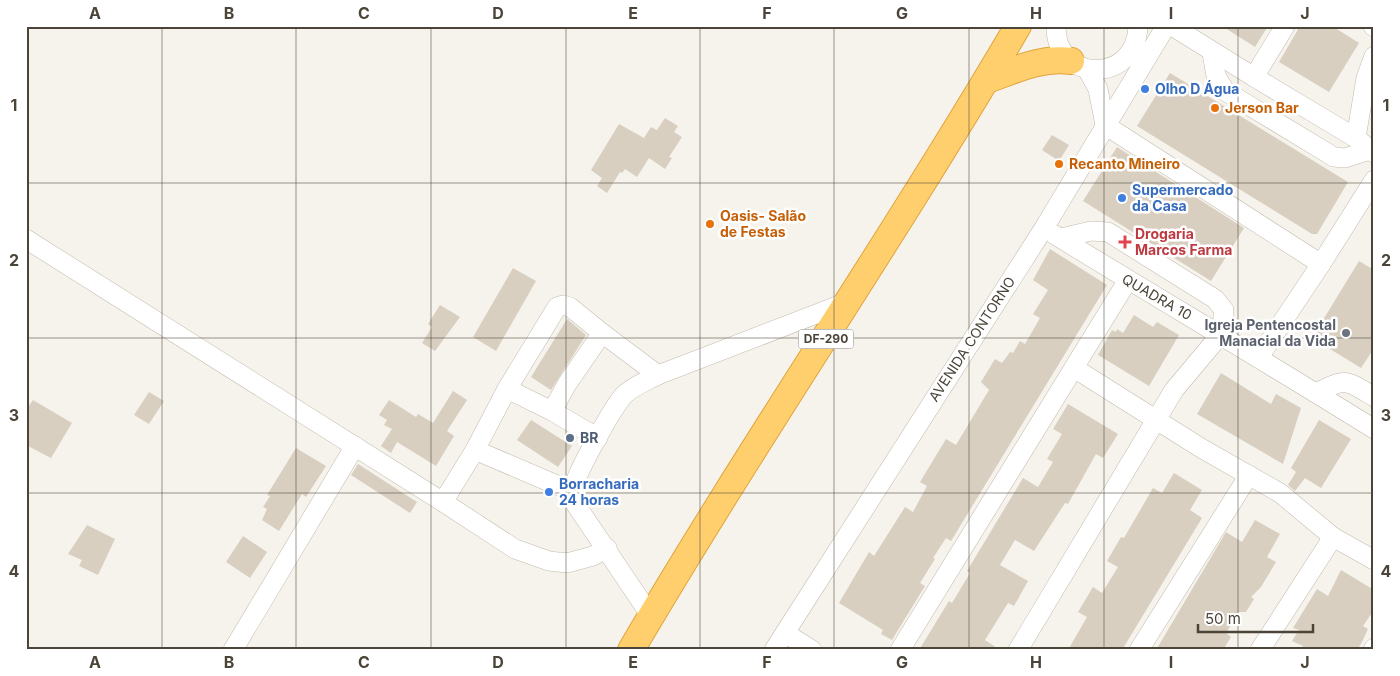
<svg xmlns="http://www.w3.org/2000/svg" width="1400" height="676" font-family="Inter,sans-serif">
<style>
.building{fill:#d8cfc1}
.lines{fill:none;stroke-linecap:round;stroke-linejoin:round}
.minor-casing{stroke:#c2bbae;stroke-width:20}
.highway-casing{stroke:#e0a43c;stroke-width:28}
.minor{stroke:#fff;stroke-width:19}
.highway{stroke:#ffcf6e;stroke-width:26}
.grid{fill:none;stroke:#4b4439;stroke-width:1;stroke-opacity:0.55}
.shop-dot{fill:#3f7fe0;stroke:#fff;stroke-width:2}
.food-dot{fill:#e8710a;stroke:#fff;stroke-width:2}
.health-dot{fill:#e0444e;stroke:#fff;stroke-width:2}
.worship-dot{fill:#6b7280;stroke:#fff;stroke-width:2}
.service-dot{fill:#5c6f8a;stroke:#fff;stroke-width:2}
.labels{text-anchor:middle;stroke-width:5;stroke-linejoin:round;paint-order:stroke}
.shield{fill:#fff;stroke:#817c74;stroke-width:1}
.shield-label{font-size:12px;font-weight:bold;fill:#4b4439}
.shop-label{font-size:14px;font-weight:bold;fill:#366cbe;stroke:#fff;text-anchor:start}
.food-label{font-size:14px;font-weight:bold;fill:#c56008;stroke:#fff;text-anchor:start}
.health-label{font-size:14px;font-weight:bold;fill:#be3a42;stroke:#fff;text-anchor:start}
.street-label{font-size:14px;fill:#4b4439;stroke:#fff}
.worship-label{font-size:14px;font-weight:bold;fill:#5b616d;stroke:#fff;text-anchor:end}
.service-label{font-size:14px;font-weight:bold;fill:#4e5e75;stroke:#fff;text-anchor:start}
.neatline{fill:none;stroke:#4b4439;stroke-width:2}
.grid-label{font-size:16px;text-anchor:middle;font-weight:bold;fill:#4b4439}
</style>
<rect width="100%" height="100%" fill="#f6f3ec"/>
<g class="building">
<path d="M1222,26H1268L1255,47Z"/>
<path d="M1300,26H1332L1359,43L1329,92L1279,62Z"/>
<path d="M1170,73L1348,182L1317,234H1312L1137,126Z"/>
<path d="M665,118L678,126L674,132L682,137L669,157L672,158L665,169L649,158L637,177L625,169L622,173L620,172L607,193L597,186L602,178L591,170L619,124L644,138L651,127L657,130Z"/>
<path d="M1052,135L1069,145L1059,161L1042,150Z"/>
<path d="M1117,147L1244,228L1211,281L1083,201Z"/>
<path d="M1050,249L1107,285L951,541L946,538L933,558L935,559L920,583L925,586L892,640L881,634L883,630L839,603L869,552L874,556L905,507L913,512L927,486L920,482L946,439L956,445L989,390L981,382L995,359L1002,363L1010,352L1013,353L1020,341L1025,344L1040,318L1033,314L1048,290L1033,280Z"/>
<path d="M1359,261L1374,270V348L1361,368L1312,338Z"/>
<path d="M513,268L536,281L496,351L473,337Z"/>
<path d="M440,305L460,317L435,351L422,343L432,327L428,324Z"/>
<path d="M1134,315L1153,327L1157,322L1179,335L1149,386L1098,355L1112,330L1116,332L1117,329L1123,333Z"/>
<path d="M567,319L586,335L551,390L531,377Z"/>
<path d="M1221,373L1271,404L1276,394L1301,408L1283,464L1197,414Z"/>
<path d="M453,391L467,400L447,431L454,436L436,466L397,442L391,453L381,446L392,429L384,425L387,420L379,415L389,400L416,417L418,414L433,423Z"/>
<path d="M149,392L164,401L149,424L134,415Z"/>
<path d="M33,400L72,423L51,458L26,445V410Z"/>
<path d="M1068,404L1118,434L1103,458L1096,454L1068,504L1065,503L1034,551L1015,540L1000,565L1028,581L1014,606L1008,603L985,640L1000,650H919L949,601L952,603L970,573L967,571L1023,478L1038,487L1053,462L1047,459L1062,434L1053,429Z"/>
<path d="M531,420L572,446L558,467L517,440Z"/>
<path d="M1319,420L1351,439L1321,488L1305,478L1295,491L1288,485L1296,472L1291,468Z"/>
<path d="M296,448L326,466L306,497L302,494L279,531L262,520L267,509L263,507L270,496L267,495Z"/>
<path d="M358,464L417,502L410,513L351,475Z"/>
<path d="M1174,473L1202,490L1190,510L1202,518L1122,650H1068L1087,617L1078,612L1093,587L1102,593L1118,567L1107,561L1121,537L1124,538L1153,488L1162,493Z"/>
<path d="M1255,520L1280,534L1267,557L1276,562L1261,587L1251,597L1254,599L1246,612H1239L1226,633L1231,637L1223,650H1156L1226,532L1242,542Z"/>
<path d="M87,525L115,539L98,575L79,566L82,560L68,554Z"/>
<path d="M243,536L267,552L250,578L226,562Z"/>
<path d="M1341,570L1374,590V610L1363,626L1368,629L1362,642L1357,650H1301L1303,646L1292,641L1299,630L1293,628L1317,589L1328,596Z"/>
</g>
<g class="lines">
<defs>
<g id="minor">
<path d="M1056,26C1055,83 1136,85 1138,26"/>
<path d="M1172,26L1254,77L1285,26"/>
<path d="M1373,26L1374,27"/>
<path d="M1212,53L1216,76L1225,91L1334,157L1345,158L1370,150"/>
<path d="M1087,69L1098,89L1105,125L1321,264L1374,180"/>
<path d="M1254,77L1356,138L1374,153"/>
<path d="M1356,138L1366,78L1374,56"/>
<path d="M1055,235C1161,300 1268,363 1374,429"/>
<path d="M26,239L443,502L515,549L549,561L567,563L593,556L607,548"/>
<path d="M1259,357L1321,264"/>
<path d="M1074,368L1201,448L1280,493L1333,537L1374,560"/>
<path d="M507,389L557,307L563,305L570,307L602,333"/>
<path d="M1316,393C1346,378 1345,379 1374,397"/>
<path d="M598,438L552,411L567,384L602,333L658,375"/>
<path d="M475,450L507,389L552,411"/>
<path d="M443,502L475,450L573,492"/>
<path d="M651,616L576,505C574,499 572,493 574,486C578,470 613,407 624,395C633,386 647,381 658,375L850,301"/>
<path d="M785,633L812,650"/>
<path d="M233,650L355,446"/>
<path d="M774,650L1044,228L1166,26"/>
<path d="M900,650L1128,280"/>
<path d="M1018,650L1174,390L1221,334L1224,310L1215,299L1108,232L1091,231L1061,238"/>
<path d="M1139,650L1249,475"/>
<path d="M1260,650L1333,537"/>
<path d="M1373,650L1374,648"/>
</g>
<g id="highway">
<path d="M987,80C1015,70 1041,57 1071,61"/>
<path d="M631,650C755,439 894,237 1018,26"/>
</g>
</defs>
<use href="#minor" class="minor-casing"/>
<use href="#highway" class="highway-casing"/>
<use href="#minor" class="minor"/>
<use href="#highway" class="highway"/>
</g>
<path class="grid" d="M162,26V650M296,26V650M431,26V650M566,26V650M700,26V650M834,26V650M969,26V650M1104,26V650M1238,26V650M26,183H1374M26,338H1374M26,493H1374"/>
<g class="shop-dot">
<circle cx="1145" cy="89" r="5"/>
<circle cx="1122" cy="198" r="5"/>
<circle cx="549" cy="492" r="5"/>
</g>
<g class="food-dot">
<circle cx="1215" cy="108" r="5"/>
<circle cx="1059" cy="164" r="5"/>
<circle cx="710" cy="224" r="5"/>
</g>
<path class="health-dot" d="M1122.5 234.5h5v5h5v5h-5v5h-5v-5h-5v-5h5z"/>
<circle class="worship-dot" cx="1346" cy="333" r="5"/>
<circle class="service-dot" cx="570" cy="438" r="5"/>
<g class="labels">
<rect class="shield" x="798.5" y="329.5" width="55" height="19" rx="4"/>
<g class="shield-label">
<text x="826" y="343">DF-290</text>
</g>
<g class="shop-label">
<text x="1155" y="94">Olho D Água</text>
<text x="1132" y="195">Supermercado<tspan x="1132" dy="16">da Casa</tspan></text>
<text x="559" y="489">Borracharia<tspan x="559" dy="16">24 horas</tspan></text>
</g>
<g class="food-label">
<text x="1225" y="113">Jerson Bar</text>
<text x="1069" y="169">Recanto Mineiro</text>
<text x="720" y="221">Oasis- Salão<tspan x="720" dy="16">de Festas</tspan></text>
</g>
<g class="health-label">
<text x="1135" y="239">Drogaria<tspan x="1135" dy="16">Marcos Farma</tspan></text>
</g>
<g class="street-label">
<text transform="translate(1157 297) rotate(30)" y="5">QUADRA 10</text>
<text transform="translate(972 339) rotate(-57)" y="5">AVENIDA CONTORNO</text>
</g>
<g class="worship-label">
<text x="1336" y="330">Igreja Pentencostal<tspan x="1336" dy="16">Manacial da Vida</tspan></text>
</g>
<g class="service-label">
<text x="580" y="443">BR</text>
</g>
</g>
<rect width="1400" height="676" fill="none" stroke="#ffffff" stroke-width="55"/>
<path d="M1198 624v8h115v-8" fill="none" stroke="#4b4439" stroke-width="2.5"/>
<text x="1205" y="624" font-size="15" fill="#4b4439" stroke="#ffffff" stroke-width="4" paint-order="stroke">50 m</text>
<rect x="28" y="28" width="1344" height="620" class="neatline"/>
<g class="grid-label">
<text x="95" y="19">A</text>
<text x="229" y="19">B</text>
<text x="364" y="19">C</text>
<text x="498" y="19">D</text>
<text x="633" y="19">E</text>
<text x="767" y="19">F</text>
<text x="902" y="19">G</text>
<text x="1036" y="19">H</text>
<text x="1171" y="19">I</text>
<text x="1305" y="19">J</text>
<text x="14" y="111">1</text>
<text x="1386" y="111">1</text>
<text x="14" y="266">2</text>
<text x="1386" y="266">2</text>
<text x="14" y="421">3</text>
<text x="1386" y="421">3</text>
<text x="14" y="577">4</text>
<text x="1386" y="577">4</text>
<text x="95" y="668">A</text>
<text x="229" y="668">B</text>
<text x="364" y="668">C</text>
<text x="498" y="668">D</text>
<text x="633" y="668">E</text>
<text x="767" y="668">F</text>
<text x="902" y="668">G</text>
<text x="1036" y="668">H</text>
<text x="1171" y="668">I</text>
<text x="1305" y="668">J</text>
</g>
</svg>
